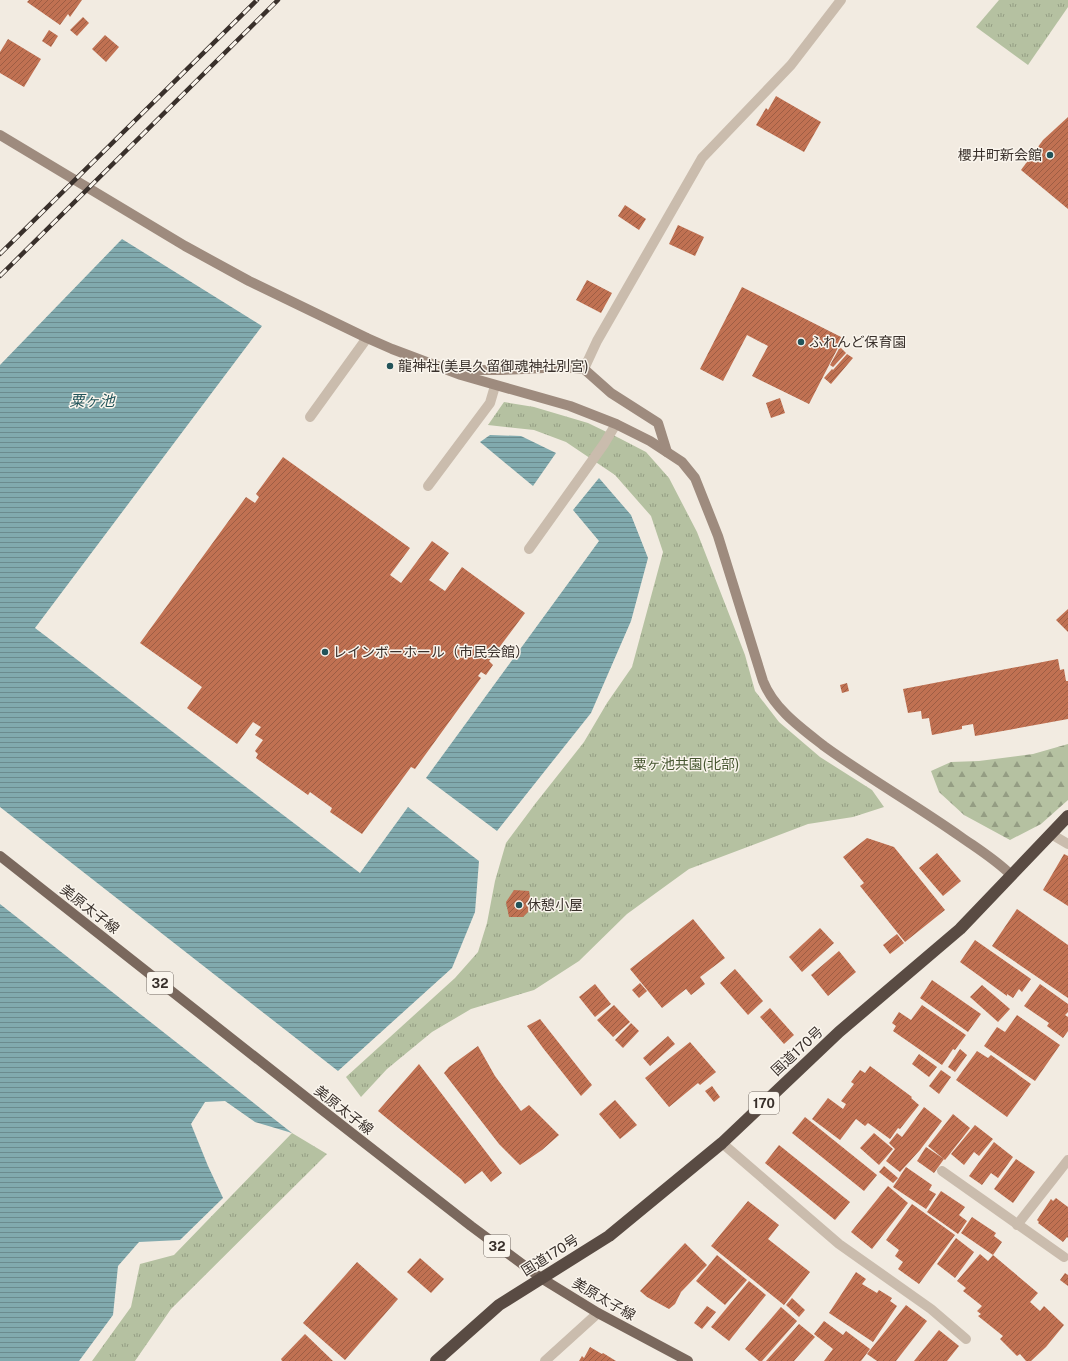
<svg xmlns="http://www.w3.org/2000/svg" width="1068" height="1361" font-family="'Public Sans','Noto Sans JP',sans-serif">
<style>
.grass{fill:url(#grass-tufts)}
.forest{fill:url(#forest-firs)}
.water{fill:url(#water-rules)}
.building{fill:url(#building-hatch)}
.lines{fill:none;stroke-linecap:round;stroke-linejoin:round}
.street{stroke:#cabcad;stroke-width:10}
.secondary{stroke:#9e8b7e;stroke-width:10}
.primary{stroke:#7a685d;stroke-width:10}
.highway{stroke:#594b43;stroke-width:12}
.rail-casing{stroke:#39302b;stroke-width:4.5}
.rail{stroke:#faf5ed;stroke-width:3;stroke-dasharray:9;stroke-linecap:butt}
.poi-dot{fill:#225359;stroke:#faf5ed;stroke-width:1.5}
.labels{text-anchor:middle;stroke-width:3;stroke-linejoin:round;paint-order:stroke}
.shield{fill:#faf5ed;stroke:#736b65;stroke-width:1}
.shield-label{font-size:13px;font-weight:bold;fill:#39302b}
.poi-label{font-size:14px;fill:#39302b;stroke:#faf5ed;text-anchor:start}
.park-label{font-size:14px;fill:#465630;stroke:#faf5ed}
.street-label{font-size:14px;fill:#39302b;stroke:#faf5ed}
.water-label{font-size:15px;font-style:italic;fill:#225359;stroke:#faf5ed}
</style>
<defs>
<pattern id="grass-tufts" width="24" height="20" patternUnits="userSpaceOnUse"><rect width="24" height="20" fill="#b5c1a1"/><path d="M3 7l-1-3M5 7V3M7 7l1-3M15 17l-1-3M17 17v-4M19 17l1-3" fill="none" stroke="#949d83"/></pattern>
<pattern id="forest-firs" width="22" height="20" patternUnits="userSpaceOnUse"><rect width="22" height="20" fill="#b5c1a1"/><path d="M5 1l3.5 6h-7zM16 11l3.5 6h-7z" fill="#949d83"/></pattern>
<pattern id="water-rules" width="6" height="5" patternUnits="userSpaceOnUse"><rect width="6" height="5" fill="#81aaae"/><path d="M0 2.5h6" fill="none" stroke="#6b8b8e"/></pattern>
<pattern id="building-hatch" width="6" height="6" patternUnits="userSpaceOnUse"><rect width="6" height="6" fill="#c07152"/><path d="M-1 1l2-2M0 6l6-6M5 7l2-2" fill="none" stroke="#9d5d44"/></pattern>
</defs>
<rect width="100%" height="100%" fill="#f2ebe1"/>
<g class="grass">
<path d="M999,0H1068V7L1028,65L976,27Z"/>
<path d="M504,402L534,407L588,423L619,438L646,452L669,478L697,532L745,655L755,691L779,722L820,757L872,790L884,807L853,817L808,824L689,869L627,914L579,961L534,990L471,1009L432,1032L387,1069L361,1097L346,1077L455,978L478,952L487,923L495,881L506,843L535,804L584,742L607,703L632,667L663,552L651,516L615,475L566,442L534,430L488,425Z"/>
<path d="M292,1133L327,1154L171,1309L135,1361H92L131,1307L140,1264L174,1255Z"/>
</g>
<path class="forest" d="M1068,744V800L1041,824L1010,840L964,815L939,792L931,771L951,762L979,761L1033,754Z"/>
<g class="water">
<path d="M122,239L262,326L35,628L360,873L408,807L479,861L475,912L452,968L338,1071L0,807V365Z"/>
<path d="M490,435L521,436L556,453L533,486L480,442Z"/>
<path d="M599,478L631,515L648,558L631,621L591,713L497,831L426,778L599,541L573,510Z"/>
<path d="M0,904L292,1133L255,1122L225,1101L205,1102L191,1124L208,1166L223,1198L180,1240L139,1242L118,1266L113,1315L79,1361H0Z"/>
</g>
<g class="building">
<path d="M29,0H82L70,17L68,14L60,25L27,2Z"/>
<path d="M83,17L89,23L77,36L70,30Z"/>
<path d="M49,30L58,36L51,47L42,41Z"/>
<path d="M105,35L119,47L106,62L92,49Z"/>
<path d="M8,39L41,59L24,87L0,73V52Z"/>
<path d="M776,96L821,122L804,152L756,125L766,108L768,110Z"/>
<path d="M1068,117V209L1021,170L1043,140Z"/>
<path d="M625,205L646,219L639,230L618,216Z"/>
<path d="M678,225L704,237L695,256L669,244Z"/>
<path d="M587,280L612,293L601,313L576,300Z"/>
<path d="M742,287L843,338L809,404L752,376L768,346L747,335L723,381L700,369Z"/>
<path d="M840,347L846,353L833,367L830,365Z"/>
<path d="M847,354L853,358L831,384L824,378L832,369L833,370Z"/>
<path d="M780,398L785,413L771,418L766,403Z"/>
<path d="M283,457L410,548L390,575L401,583L432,541L449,553L429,580L445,591L462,567L525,613L489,661L493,665L486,675L481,672L478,676L481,678L415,769L411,767L362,834L330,812L332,808L310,792L308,795L256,758L258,754L255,751L263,740L255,735L261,727L253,722L237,744L187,708L202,687L140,643L246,497L255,503L259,497L256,494Z"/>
<path d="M1068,609V632L1056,620Z"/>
<path d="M1058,659L1060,670L1064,669L1066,681H1068V719L975,736L973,724L962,726V729L932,735L929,718L922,719L921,711L908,713L903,689Z"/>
<path d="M847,683L849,691L842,693L840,685Z"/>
<path d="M867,838L894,847L945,910L905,942L860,886L864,883L843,857Z"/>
<path d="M937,853L961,881L943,896L919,868Z"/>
<path d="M1064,854L1068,856V906L1043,890Z"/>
<path d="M514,890L529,891L532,908L523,917H509L506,902Z"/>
<path d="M1017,909L1068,945V998L992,946Z"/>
<path d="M693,919L725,958L700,977L705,984L691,995L686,989L662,1008L630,969Z"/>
<path d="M820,928L834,943L802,972L789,957Z"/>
<path d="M897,934L904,943L890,954L883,945Z"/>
<path d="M975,940L1031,979L1022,992L1019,989L1013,998L1007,994V996L960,962Z"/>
<path d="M839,951L856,972L828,996L811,975Z"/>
<path d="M735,969L763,1001L748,1015L720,983Z"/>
<path d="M932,980L981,1014L968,1032L920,998Z"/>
<path d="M640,983L647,991L639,998L632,990Z"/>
<path d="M595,984L611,1004L595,1017L579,997Z"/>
<path d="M1040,984L1068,1004V1012L1065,1015L1068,1017V1031L1063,1038L1047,1026L1049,1023L1024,1006Z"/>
<path d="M982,985L1010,1009L998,1022L970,997Z"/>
<path d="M614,1005L630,1022L613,1037L597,1020Z"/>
<path d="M922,1005L966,1035L955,1050L953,1049L942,1065L893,1031L896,1026L892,1023L899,1012L911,1020Z"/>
<path d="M770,1008L794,1035L784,1044L760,1017Z"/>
<path d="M1017,1015L1060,1045L1035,1081L984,1046L997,1027L1005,1032Z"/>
<path d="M540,1019L592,1085L581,1096L543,1048L527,1026Z"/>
<path d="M631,1023L639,1031L623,1048L615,1040Z"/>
<path d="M668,1036L675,1044L650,1066L643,1058Z"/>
<path d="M690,1042L716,1072L700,1085L698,1083L669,1107L645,1078Z"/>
<path d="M478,1046L495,1076L521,1111L529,1105L559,1135L542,1150L520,1165L499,1144L444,1073L449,1067Z"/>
<path d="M960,1049L967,1055L955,1072L948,1067Z"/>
<path d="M977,1051L988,1058L991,1055L1031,1084L1007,1117L956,1080Z"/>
<path d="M919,1054L937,1067L929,1077L912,1064Z"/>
<path d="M419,1064L502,1173L491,1182L482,1171L465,1184L461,1179L378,1111Z"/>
<path d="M870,1066L912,1097L911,1098L919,1105L900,1129L898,1128L890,1139L868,1123L865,1126L856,1119L840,1140L812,1119L828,1098L843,1109L846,1104L841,1101L854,1084L851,1082L860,1070L865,1073Z"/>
<path d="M941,1070L951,1077L939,1094L929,1086Z"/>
<path d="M712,1086L720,1097L714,1102L705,1091Z"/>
<path d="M615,1100L637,1125L620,1139L599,1114Z"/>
<path d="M924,1107L942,1121L920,1150L900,1172L886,1161L895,1149L889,1143L897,1133L902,1137Z"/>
<path d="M953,1114L970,1128L945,1160L928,1146Z"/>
<path d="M805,1117L877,1175L864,1191L792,1133Z"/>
<path d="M975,1125L993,1139L979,1156L974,1152L964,1165L951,1154Z"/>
<path d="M874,1133L893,1149L879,1165L860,1148Z"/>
<path d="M994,1142L1013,1157L998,1178L991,1173L982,1185L969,1176Z"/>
<path d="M779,1145L850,1202L835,1220L765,1163Z"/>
<path d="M926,1147L944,1159L934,1173L917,1161Z"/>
<path d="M1016,1159L1035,1172L1013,1203L994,1189Z"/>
<path d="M884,1166L898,1178L893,1183L879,1172Z"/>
<path d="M906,1167L932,1185L929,1190L936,1194L926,1209L893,1187Z"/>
<path d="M888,1186L908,1203L872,1249L851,1232Z"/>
<path d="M941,1191L965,1207L959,1215L967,1221L958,1234L927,1212Z"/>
<path d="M1056,1198L1068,1207V1238L1067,1237L1063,1242L1038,1223L1039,1222L1037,1220L1051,1199L1053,1201Z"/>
<path d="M748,1201L779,1225L768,1239L810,1272L784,1305L711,1246Z"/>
<path d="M912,1204L955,1235L919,1284L898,1269L903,1262L895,1256L899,1250L886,1240Z"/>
<path d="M972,1217L996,1233L994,1236L1002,1242L993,1255L1038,1293L1030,1302L1040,1311L1044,1306L1064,1325L1046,1347L1031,1361H1026L1020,1354L1017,1356L1000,1339L1003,1336L978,1316L981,1314L977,1311L982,1306L963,1291L966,1288L957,1281L980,1254L988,1261L993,1255L961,1233Z"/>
<path d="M956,1238L974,1252L955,1278L937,1264Z"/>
<path d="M685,1243L707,1265L681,1292L675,1304L669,1309L647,1297L640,1291Z"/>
<path d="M717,1255L747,1280L725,1305L696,1281Z"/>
<path d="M420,1258L444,1279L431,1293L407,1272Z"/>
<path d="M357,1262L398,1299L345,1360L303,1323Z"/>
<path d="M856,1272L866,1279L862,1284L877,1293L879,1290L892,1298L890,1301L897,1306L873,1342L829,1313Z"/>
<path d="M1065,1273L1068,1275V1286L1060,1280Z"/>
<path d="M749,1281L766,1295L729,1341L711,1327Z"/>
<path d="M792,1298L805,1310L799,1317L786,1305Z"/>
<path d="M906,1305L927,1321L896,1361H877L867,1354Z"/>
<path d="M707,1306L716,1312L702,1329L694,1323Z"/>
<path d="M781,1307L797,1321L762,1361H759L745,1349Z"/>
<path d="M824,1321L843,1335L846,1331L870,1349L861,1361H824L833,1349L814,1334Z"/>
<path d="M799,1324L815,1337L794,1361H766Z"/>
<path d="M939,1330L959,1346L947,1361H914Z"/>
<path d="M305,1334L333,1361H282L281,1359Z"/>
<path d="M590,1347L602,1354L603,1353L616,1361H579L582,1356L584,1358Z"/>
</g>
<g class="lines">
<g class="street">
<path d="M584,369L597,341L702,158L791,65L841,0"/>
<path d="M310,417L367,338"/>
<path d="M428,486L490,403L495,386"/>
<path d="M529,549L604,444L616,424"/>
<path d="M1051,834L1068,844"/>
<path d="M722,1143L839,1244L931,1309L966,1339"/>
<path d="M942,1171L1064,1257"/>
<path d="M1017,1225L1068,1160"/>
<path d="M545,1361L598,1313"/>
</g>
<g class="secondary">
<path d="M0,135L185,246L249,281L367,338L392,349L461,375L570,406L616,424L650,441L682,462L695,478L718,536L763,681C774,709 801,728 824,746C868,778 916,805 961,837C978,849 996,860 1011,875"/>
<path d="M453,370H502L564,367L584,369L611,393L658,423L667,452"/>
</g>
<path class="primary" d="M0,856L321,1109L471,1226L541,1278L598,1313L688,1361"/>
<path class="highway" d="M436,1361L499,1305L609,1236L722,1143L839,1032L960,929L1068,816"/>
<defs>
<g id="rail">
<path d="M0,254L257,0"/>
<path d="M0,276L278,0"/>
</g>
</defs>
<use href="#rail" class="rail-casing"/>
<use href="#rail" class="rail"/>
</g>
<g class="poi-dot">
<circle cx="1050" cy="155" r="4"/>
<circle cx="801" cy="342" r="4"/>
<circle cx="390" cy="366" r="4"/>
<circle cx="325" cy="652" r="4"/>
<circle cx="519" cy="905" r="4"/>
</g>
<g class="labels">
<g class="shield">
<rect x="147" y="972" width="26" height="22" rx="3"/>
<rect x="749" y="1092" width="30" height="22" rx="3"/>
<rect x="484" y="1235" width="26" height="22" rx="3"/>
</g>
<g class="shield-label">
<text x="160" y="988">32</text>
<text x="764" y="1108">170</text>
<text x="497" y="1251">32</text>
</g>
<g class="poi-label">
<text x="1042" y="160" text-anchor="end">櫻井町新会館</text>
<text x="809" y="347">ふれんど保育園</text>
<text x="398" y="371">龍神社(美具久留御魂神社別宮)</text>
<text x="333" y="657">レインボーホール（市民会館）</text>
<text x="527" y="910">休憩小屋</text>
</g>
<g class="park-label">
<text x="686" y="769">粟ヶ池共園(北部)</text>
</g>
<g class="street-label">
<text transform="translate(90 909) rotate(38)" y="5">美原太子線</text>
<text transform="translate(797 1051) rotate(-43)" y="5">国道170号</text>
<text transform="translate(344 1110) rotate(38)" y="5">美原太子線</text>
<text transform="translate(550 1255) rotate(-32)" y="5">国道170号</text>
<text transform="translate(604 1299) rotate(30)" y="5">美原太子線</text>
</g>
<g class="water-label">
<text x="92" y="406">粟ヶ池</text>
</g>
</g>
</svg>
